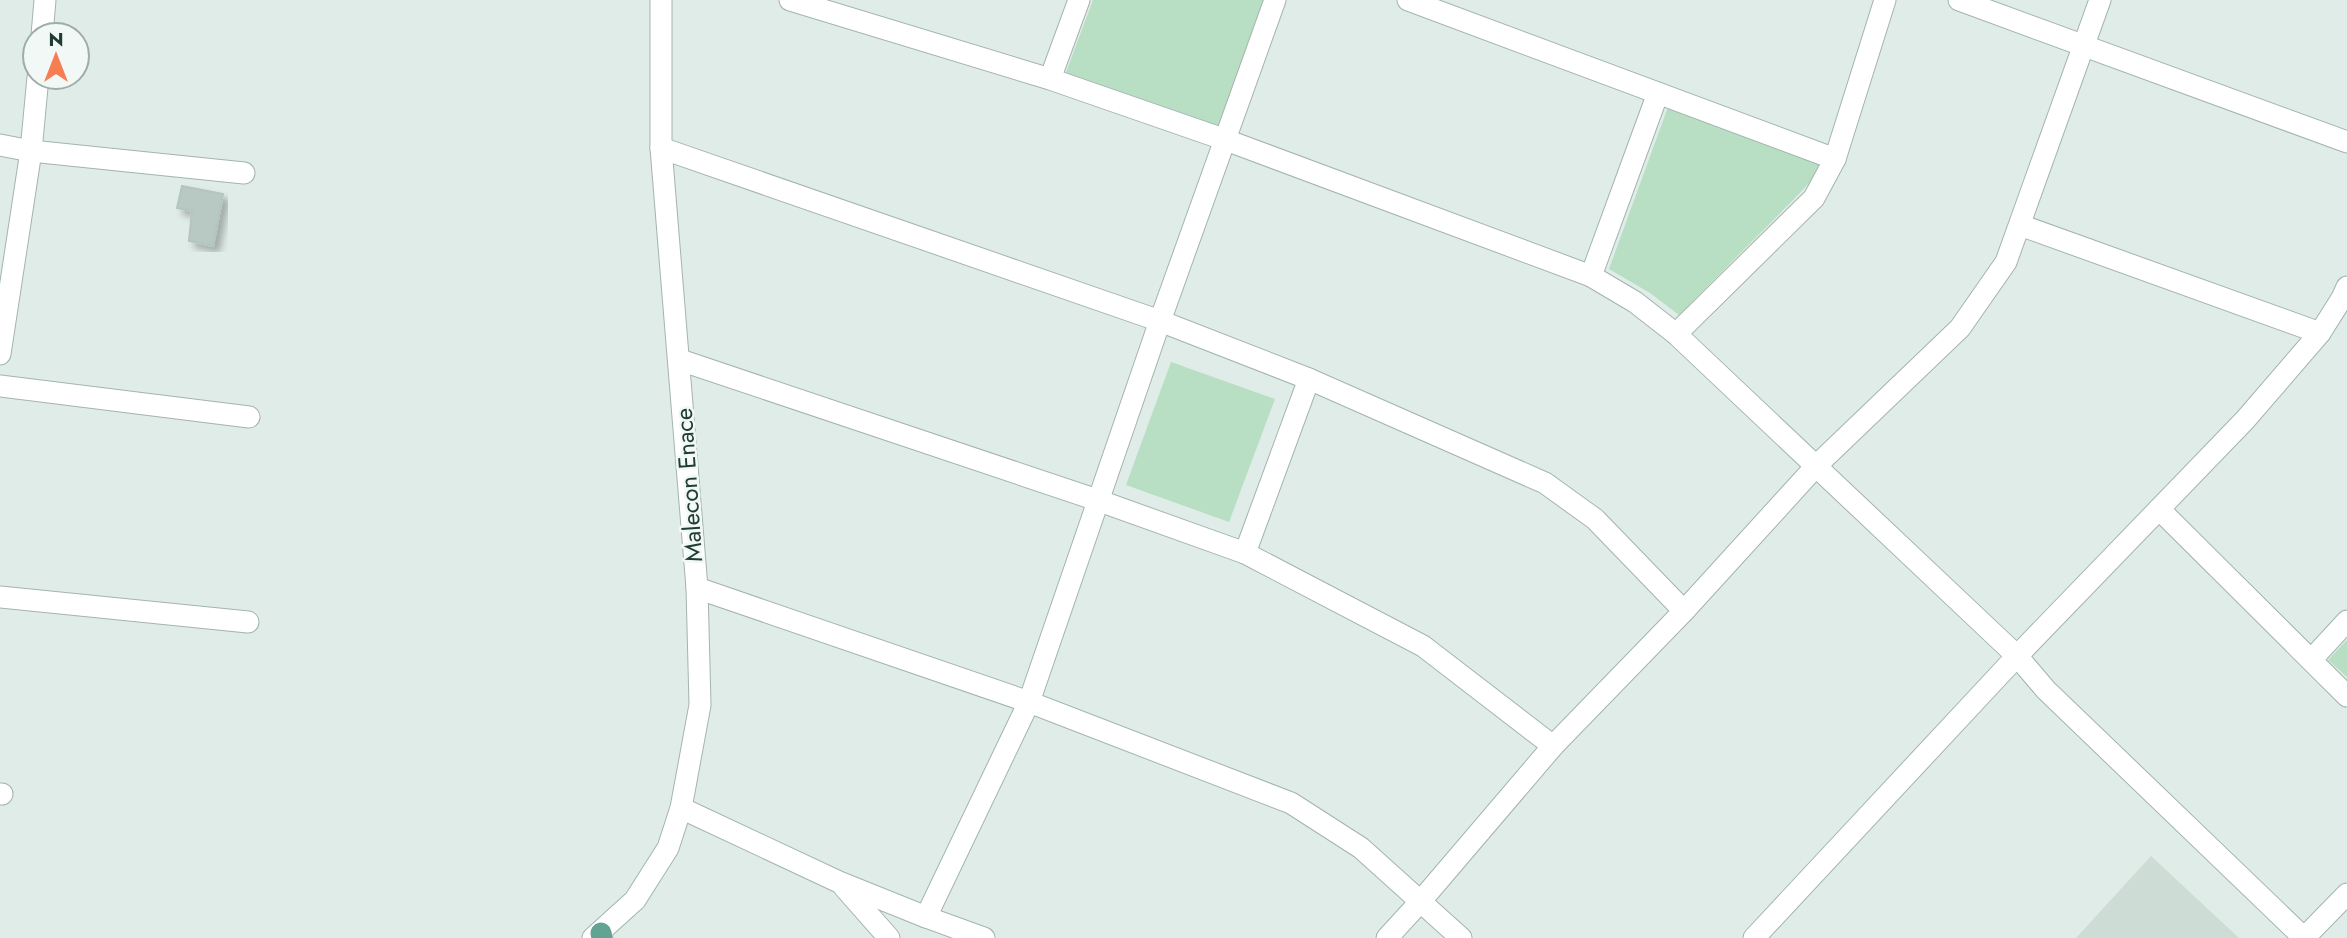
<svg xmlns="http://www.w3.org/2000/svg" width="2347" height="938" font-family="Jost,sans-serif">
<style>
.built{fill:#cedcd6}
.green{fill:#b8dec3}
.building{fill:#b8c9c3;stroke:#b3c5be;stroke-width:2;filter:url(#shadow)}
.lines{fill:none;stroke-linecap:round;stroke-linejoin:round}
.minor-casing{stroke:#a3b4ae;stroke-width:23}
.major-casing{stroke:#c1c9c6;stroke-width:23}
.minor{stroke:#fff;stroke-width:21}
.major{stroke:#63a393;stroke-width:21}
.labels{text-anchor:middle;stroke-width:5;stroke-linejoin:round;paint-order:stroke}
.street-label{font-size:24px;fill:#203d35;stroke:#f1f8f5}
</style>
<defs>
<filter id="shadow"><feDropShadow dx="6" dy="6" stdDeviation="3.5" flood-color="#0004"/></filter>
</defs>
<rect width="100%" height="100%" fill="#e0ece7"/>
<path class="built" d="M2151,856L2239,938H2076Z"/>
<g class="green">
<path d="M1093,0H1263L1221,128L1065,75Z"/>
<path d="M1668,107L1821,162L1810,182L1795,198L1679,315L1650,293L1609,269Z"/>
<path d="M1171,362L1275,399L1229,522L1126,485Z"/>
<path d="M2347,640V677L2328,660Z"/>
</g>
<path class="building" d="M182,186L223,194L213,246L189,241L192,211L177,208Z"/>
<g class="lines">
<defs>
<g id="minor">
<path d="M790,0L1050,79L1226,140L1591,276L1635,302L1676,334L2017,656L2046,690L2304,938"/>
<path d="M1408,0L1835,159"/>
<path d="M1959,0L2347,142"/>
<path d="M42,35L45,0"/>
<path d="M1050,79L1079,0"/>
<path d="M0,145L31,151L244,173"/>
<path d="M661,148L1160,321L1309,379L1545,483L1595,519L1684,611"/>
<path d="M2020,225L2320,333"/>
<path d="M1591,276L1658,93"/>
<path d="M1676,334L1814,198L1835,159L1885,0"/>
<path d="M0,354L31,151L38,77"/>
<path d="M680,360L1097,500L1245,553L1423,646L1553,746"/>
<path d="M0,386L249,417"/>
<path d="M2159,509L2347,696"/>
<path d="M1245,553L1309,379"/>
<path d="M697,588L1029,702L1291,803L1361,848L1461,938"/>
<path d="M0,597L248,622"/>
<path d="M2311,660L2347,621"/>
<path d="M0,794H2"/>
<path d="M681,808L839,882L926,917L1029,702L1160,321L1275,0"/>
<path d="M844,887L889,938"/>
<path d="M926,917L984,938"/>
<path d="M593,938L635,900L668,848L681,808L700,705L697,588L661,148V0"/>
<path d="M1387,938L1420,902L1553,746L1684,611L1817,465L1960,328L2006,262L2100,0"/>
<path d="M1754,938L2017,656L2245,420L2320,333L2342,298L2347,287"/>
<path d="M2304,938L2347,894"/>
</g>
<path id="major" d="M601,933L602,938"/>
</defs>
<use href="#minor" class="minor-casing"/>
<use href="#major" class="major-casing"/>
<use href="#minor" class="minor"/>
<use href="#major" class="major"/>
</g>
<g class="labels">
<g class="street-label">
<text transform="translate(689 485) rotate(-94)" y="8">Malecon Enace</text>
</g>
</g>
<g transform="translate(56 56)"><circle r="33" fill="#f1f8f5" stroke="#9dada8" stroke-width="2"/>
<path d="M0-5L12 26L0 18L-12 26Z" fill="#f77d53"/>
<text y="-10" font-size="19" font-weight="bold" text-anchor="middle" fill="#203d35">N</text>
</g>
</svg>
